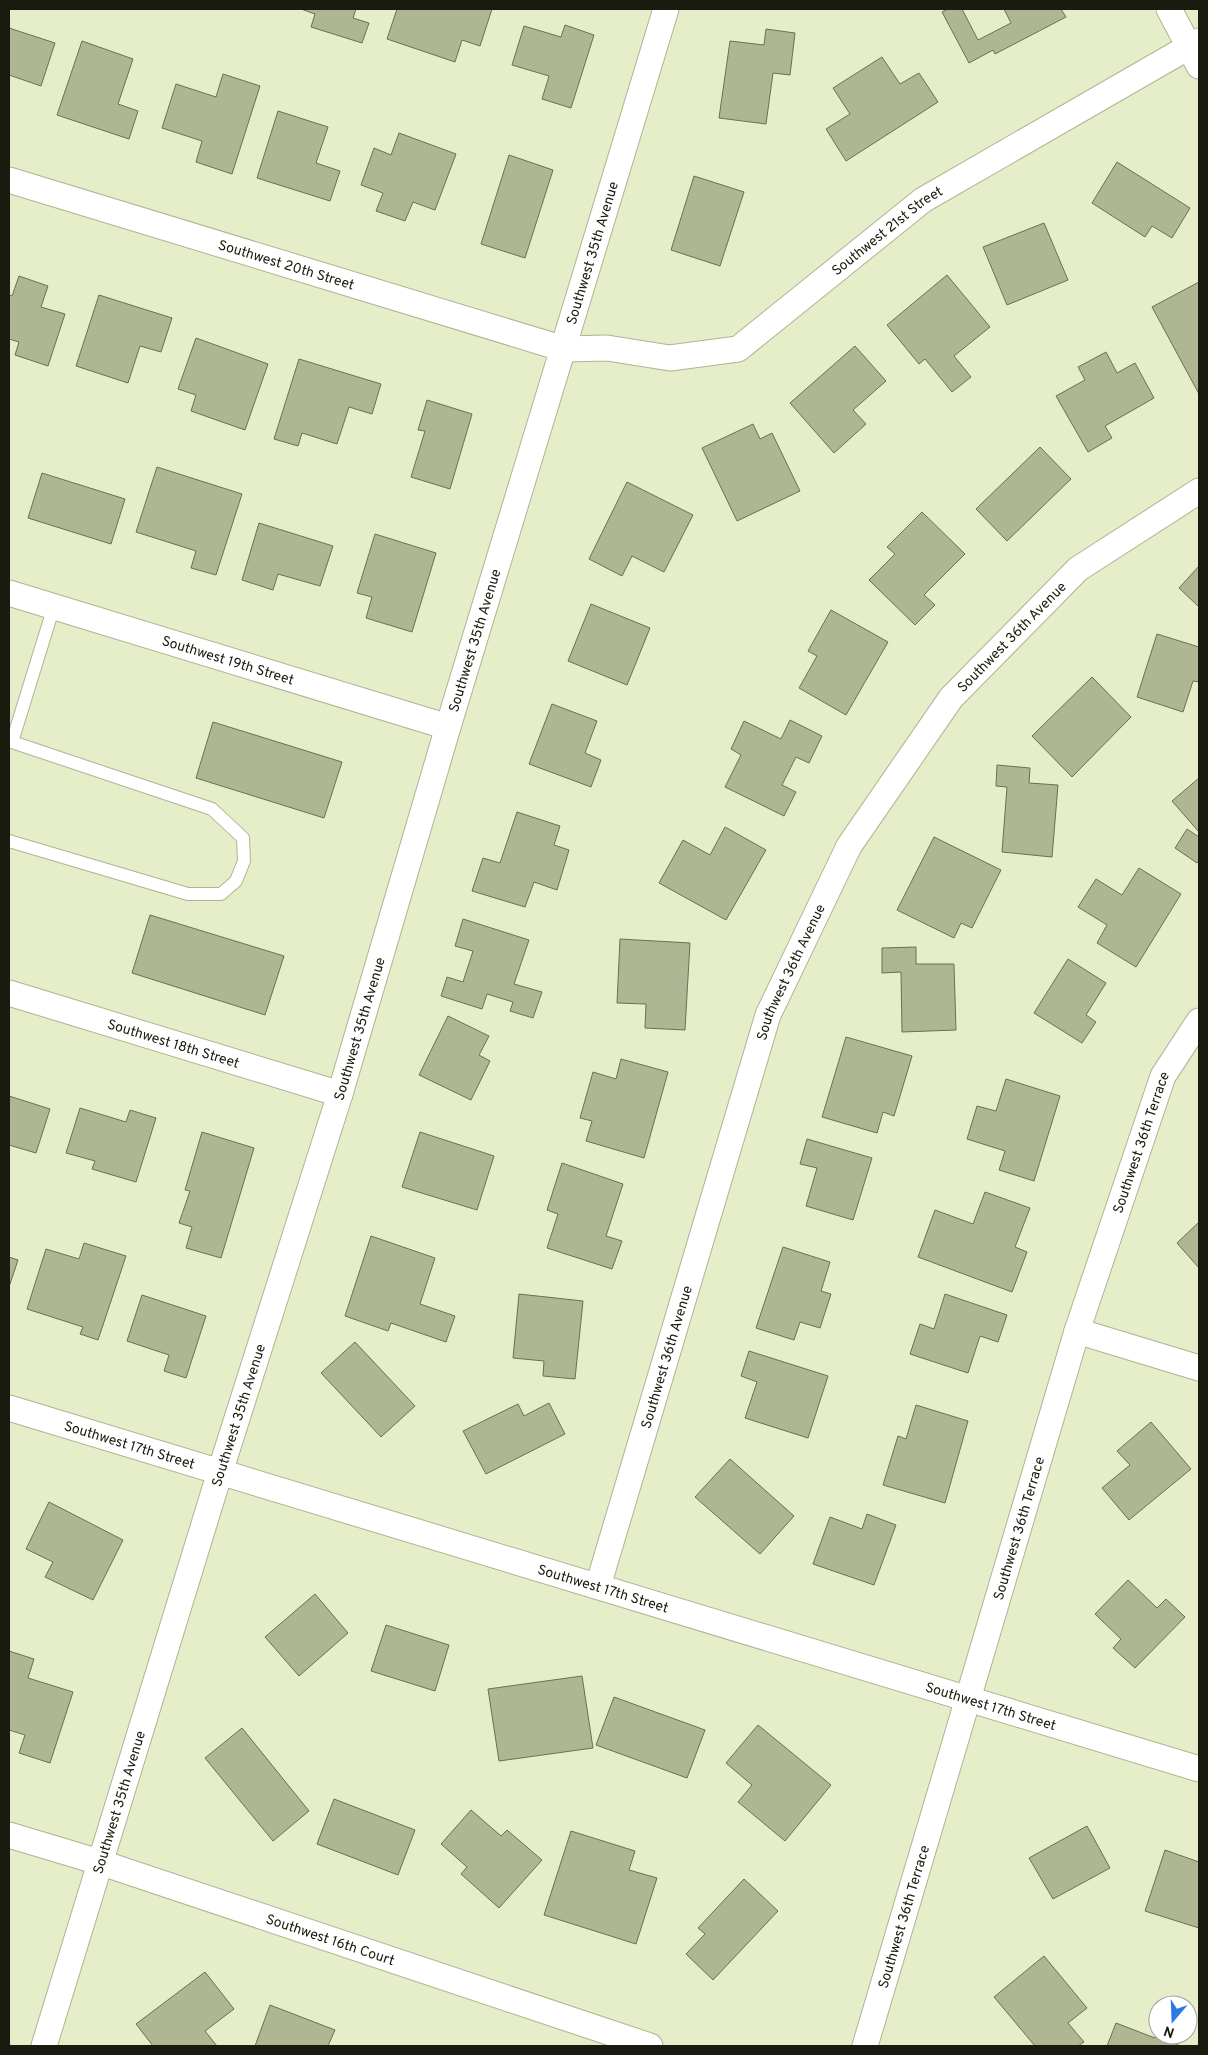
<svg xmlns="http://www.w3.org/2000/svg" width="1208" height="2055" font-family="Overpass,sans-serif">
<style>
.building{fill:#aeb693;stroke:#6a7151}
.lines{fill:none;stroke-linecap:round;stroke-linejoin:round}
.lane-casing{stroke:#adb592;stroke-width:14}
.street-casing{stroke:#adb592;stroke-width:27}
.lane{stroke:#fff;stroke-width:12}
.street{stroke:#fff;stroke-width:25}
.labels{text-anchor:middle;stroke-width:4.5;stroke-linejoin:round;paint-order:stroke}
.street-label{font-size:14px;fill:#181b0e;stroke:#fff}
</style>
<rect width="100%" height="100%" fill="#e5edc9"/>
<g class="building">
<path d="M301,9H356L353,18L369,23L362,43L311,27L315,14Z"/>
<path d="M397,9H492L480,46L462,40L455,62L387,39Z"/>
<path d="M948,9H962L978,40L1011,23L1004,9H1061L1066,17L995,54L993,50L969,63L942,12Z"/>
<path d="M565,25L594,35L571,108L542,99L549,76L512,65L524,26L561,37Z"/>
<path d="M9,28L55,43L41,86L9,75Z"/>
<path d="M766,29L795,33L790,75L773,73L766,124L719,118L730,41L764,45Z"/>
<path d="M82,41L133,59L118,104L138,111L129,139L57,115Z"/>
<path d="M882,57L900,84L919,73L938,102L846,161L826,129L850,114L833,88Z"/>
<path d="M223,74L260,86L232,174L196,162L202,141L162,128L176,84L216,97Z"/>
<path d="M278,111L328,127L316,163L340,171L330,201L257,178Z"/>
<path d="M399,133L456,154L435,210L413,202L405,221L376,211L383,193L361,185L374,148L391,155Z"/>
<path d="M509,155L553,170L525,258L481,244Z"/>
<path d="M1117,162L1190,208L1172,238L1152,226L1145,237L1092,203Z"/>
<path d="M694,176L744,192L720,266L671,250Z"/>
<path d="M1044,223L1068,280L1007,305L983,247Z"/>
<path d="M947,275L990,327L954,356L971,377L952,392L925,359L919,364L887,325Z"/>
<path d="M19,276L48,286L41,307L65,314L48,366L15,355L19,342L9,339V295L12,296Z"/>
<path d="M1199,282V394L1152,307Z"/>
<path d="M99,295L172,318L161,352L140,346L128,383L76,366Z"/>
<path d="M196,338L268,364L245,430L191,411L196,395L178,389Z"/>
<path d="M855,346L886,381L853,410L866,424L834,453L790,403Z"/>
<path d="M1106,352L1117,373L1135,363L1154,398L1105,426L1112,438L1088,452L1056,396L1085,380L1078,367Z"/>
<path d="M299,359L381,384L372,414L349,407L337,444L302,433L298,446L274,439Z"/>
<path d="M427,400L472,414L450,489L411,477L425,431L418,430Z"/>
<path d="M753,424L760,439L772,433L800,491L737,521L702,448Z"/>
<path d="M1040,447L1071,479L1007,541L976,509Z"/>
<path d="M157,467L242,494L216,575L191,568L196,551L136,532Z"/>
<path d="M42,473L125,499L111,544L28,518Z"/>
<path d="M627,482L693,515L664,572L632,556L622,576L589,559Z"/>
<path d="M922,512L965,554L924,595L935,605L915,625L869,580L895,554L887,547Z"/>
<path d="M259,523L333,546L320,586L278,574L273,590L242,580Z"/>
<path d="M375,534L436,553L412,632L366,618L372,597L357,593Z"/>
<path d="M1199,566V607L1179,588Z"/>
<path d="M591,604L650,628L627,685L568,661Z"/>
<path d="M831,610L888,642L846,715L799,688L817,656L808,651Z"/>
<path d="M1157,634L1199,647V682L1193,681L1183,712L1137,697Z"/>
<path d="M1092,677L1131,717L1072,777L1032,736Z"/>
<path d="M552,704L597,721L585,753L601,760L591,787L529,764Z"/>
<path d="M790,720L822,736L809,763L796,757L782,785L796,792L784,816L725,787L741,755L731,749L744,721L781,739Z"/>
<path d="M213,722L342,762L324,818L196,778Z"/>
<path d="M997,765L1030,768L1029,783L1058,785L1052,857L1002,852L1007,787L996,786Z"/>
<path d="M1199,778V832L1172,801Z"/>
<path d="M517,812L560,826L554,845L569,850L557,890L534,882L525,907L472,891L483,858L500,863Z"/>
<path d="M725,827L766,850L726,920L659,883L683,840L710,855Z"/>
<path d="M1187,829L1199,837V860L1197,863L1175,848Z"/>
<path d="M934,837L1001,870L972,928L961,923L954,938L897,910Z"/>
<path d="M1139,868L1181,894L1136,967L1097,943L1107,925L1078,907L1096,879L1122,895Z"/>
<path d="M150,915L284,956L265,1015L132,973Z"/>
<path d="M463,919L529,940L514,984L542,992L533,1018L510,1011L513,1002L487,994L482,1009L441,996L447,977L463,982L473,951L455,946Z"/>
<path d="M620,939L690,943L685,1030L645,1028L646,1004L617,1003Z"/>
<path d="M916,947V964H954L956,1030L902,1032L901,972L882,973V948Z"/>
<path d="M1068,959L1106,983L1086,1015L1096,1022L1082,1043L1034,1013Z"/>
<path d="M448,1016L489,1036L479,1055L490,1061L471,1100L419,1075Z"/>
<path d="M846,1037L912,1056L894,1116L883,1112L877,1133L822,1117Z"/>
<path d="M621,1059L668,1072L644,1158L586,1141L592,1121L580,1118L593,1072L616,1079Z"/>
<path d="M1006,1079L1060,1096L1034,1181L999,1170L1005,1151L967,1139L977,1106L996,1111Z"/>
<path d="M9,1096L50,1109L36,1153L9,1145Z"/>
<path d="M80,1108L126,1122L130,1110L156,1118L136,1182L92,1169L95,1161L66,1153Z"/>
<path d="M202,1132L254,1148L221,1258L186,1248L192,1227L179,1223L190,1191L185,1190Z"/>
<path d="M420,1132L494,1156L477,1210L402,1187Z"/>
<path d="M807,1139L872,1158L853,1220L806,1206L817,1168L800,1164Z"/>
<path d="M562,1163L623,1184L606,1236L622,1241L612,1269L547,1248L558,1214L547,1210Z"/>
<path d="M985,1192L1030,1208L1015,1247L1027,1252L1012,1292L918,1257L935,1210L973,1224Z"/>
<path d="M1199,1222V1268L1177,1243Z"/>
<path d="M371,1236L435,1258L420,1304L455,1316L446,1342L391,1323L388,1331L345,1316Z"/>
<path d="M84,1243L126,1256L98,1340L80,1334L83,1327L27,1309L46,1249L79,1259Z"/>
<path d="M783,1247L830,1262L821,1291L831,1294L820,1328L800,1322L794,1340L756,1328Z"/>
<path d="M9,1257L18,1260L9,1287Z"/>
<path d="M519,1294L583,1301L575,1379L543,1376L544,1361L513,1358Z"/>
<path d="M945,1294L1007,1315L998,1342L980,1336L968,1373L910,1354L920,1324L934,1329Z"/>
<path d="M142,1295L206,1316L186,1378L164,1371L169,1355L127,1341Z"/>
<path d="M355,1342L415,1406L381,1437L321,1373Z"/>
<path d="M749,1351L828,1376L808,1438L745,1418L757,1382L741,1376Z"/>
<path d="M549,1403L565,1434L486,1474L463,1431L518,1404L524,1416Z"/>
<path d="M916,1405L968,1421L945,1503L883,1485L898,1436L906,1439Z"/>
<path d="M1151,1422L1191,1469L1129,1520L1102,1488L1130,1465L1117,1451Z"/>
<path d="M730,1459L794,1516L760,1554L695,1497Z"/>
<path d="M49,1502L123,1540L93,1600L45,1577L53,1562L26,1549Z"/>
<path d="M867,1514L896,1525L874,1585L813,1564L830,1517L862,1529Z"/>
<path d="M1128,1580L1157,1608L1166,1599L1185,1617L1135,1668L1113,1648L1121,1639L1095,1614Z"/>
<path d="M315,1594L348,1633L299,1676L265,1637Z"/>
<path d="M386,1625L449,1645L435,1691L371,1671Z"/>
<path d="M9,1651L34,1659L28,1678L73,1692L50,1763L19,1753L25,1735L9,1730Z"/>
<path d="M582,1676L593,1748L499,1761L488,1689Z"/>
<path d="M614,1697L705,1730L687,1778L596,1745Z"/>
<path d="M758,1725L831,1785L785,1841L738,1802L752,1785L726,1763Z"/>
<path d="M242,1728L309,1811L273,1841L205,1758Z"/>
<path d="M334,1799L415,1830L398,1875L317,1844Z"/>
<path d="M471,1810L501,1836L507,1830L542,1860L499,1908L461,1874L467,1867L441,1844Z"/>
<path d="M1087,1826L1110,1868L1053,1899L1029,1858Z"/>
<path d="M571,1831L635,1851L629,1870L657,1878L636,1944L544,1915Z"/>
<path d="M1165,1850L1199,1862V1928L1145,1911Z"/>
<path d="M744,1879L778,1911L713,1980L686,1954L705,1934L698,1928Z"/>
<path d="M1044,1956L1087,2008L1068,2023L1084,2042L1078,2046H1035L994,1997Z"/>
<path d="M205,1972L234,2009L205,2031L217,2046H153L136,2024Z"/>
<path d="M270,2005L335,2030L328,2046H255Z"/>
<path d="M1116,2023L1155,2038L1158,2030V2035H1176L1181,2037L1177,2046H1107Z"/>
</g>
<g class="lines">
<defs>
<path id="lane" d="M9,841L188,894H221L236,881L244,861L243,838L212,809L12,742L54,606"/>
<g id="street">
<path d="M1169,9L1199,66"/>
<path id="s1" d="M9,180L564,349L607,348L670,358L738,349L923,200L1199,41"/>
<path id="s2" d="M9,593L448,727"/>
<path id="s3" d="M9,993L340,1094"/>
<path d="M1077,1331L1199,1368"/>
<path id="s4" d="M9,1408L1199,1769"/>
<path id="s5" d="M598,1586L768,1015L849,846L951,698L1078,569L1199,491"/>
<path id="s6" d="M9,1835L99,1862L650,2046"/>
<path id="s7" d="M44,2046L220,1472L340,1094L448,727L666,9"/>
<path id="s8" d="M865,2046L1077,1331L1163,1076L1199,1021"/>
</g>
</defs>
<use href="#lane" class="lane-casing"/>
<use href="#street" class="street-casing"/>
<use href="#lane" class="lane"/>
<use href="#street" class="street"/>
</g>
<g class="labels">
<g class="street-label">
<text dy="5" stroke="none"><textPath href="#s1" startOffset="946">Southwest 21st Street</textPath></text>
<text dy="5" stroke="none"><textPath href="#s7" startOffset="1875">Southwest 35th Avenue</textPath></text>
<text dy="5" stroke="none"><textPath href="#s1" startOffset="290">Southwest 20th Street</textPath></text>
<text dy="5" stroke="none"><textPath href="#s5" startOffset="1049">Southwest 36th Avenue</textPath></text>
<text dy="5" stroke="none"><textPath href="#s7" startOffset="1470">Southwest 35th Avenue</textPath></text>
<text dy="5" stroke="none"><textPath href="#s2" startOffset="229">Southwest 19th Street</textPath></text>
<text dy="5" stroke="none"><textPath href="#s5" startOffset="644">Southwest 36th Avenue</textPath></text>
<text dy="5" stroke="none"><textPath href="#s7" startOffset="1065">Southwest 35th Avenue</textPath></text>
<text dy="5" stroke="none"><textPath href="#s3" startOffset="172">Southwest 18th Street</textPath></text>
<text dy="5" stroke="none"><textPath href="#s8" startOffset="945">Southwest 36th Terrace</textPath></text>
<text dy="5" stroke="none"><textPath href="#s5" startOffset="239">Southwest 36th Avenue</textPath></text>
<text dy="5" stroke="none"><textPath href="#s7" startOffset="660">Southwest 35th Avenue</textPath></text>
<text dy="5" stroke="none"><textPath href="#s4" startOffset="126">Southwest 17th Street</textPath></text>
<text dy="5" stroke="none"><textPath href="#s8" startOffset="540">Southwest 36th Terrace</textPath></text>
<text dy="5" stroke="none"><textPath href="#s4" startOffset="621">Southwest 17th Street</textPath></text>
<text dy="5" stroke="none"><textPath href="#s4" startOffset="1026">Southwest 17th Street</textPath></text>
<text dy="5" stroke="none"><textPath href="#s7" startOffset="255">Southwest 35th Avenue</textPath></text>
<text dy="5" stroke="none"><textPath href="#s8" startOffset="135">Southwest 36th Terrace</textPath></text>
<text dy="5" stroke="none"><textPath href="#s6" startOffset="338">Southwest 16th Court</textPath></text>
</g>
</g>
<rect width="1208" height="2055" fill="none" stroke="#181b0e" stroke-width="20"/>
<g transform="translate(1173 2020) rotate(199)"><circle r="24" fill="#ffffff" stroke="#a3a49f"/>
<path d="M0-4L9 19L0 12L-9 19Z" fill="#2e78e5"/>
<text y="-8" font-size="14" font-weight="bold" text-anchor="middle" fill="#181b0e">N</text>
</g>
</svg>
